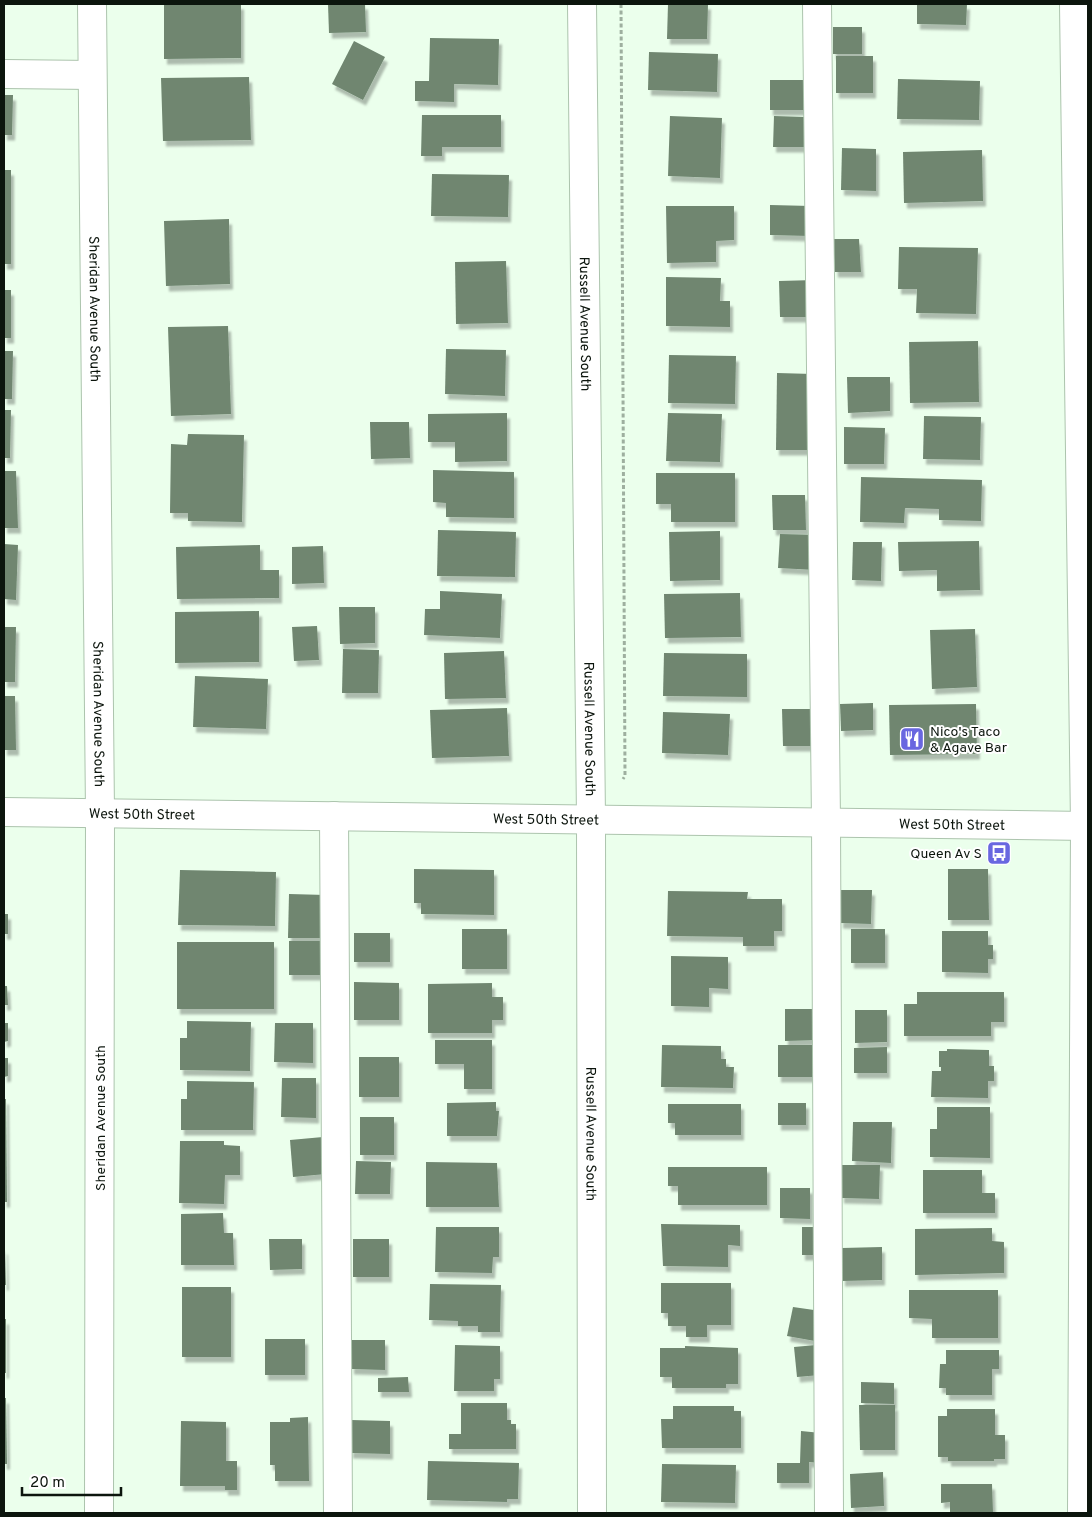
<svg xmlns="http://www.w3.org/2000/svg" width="1092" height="1517" font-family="Overpass,sans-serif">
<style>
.building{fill:#6f8670;filter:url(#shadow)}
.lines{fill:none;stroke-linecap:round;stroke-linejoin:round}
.minor-casing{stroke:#acc4ad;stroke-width:30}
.major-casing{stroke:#acc4ad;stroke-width:30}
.path{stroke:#9eaf9f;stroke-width:3;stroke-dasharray:4 2.5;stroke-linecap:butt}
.minor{stroke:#fff;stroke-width:28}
.major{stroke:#fff;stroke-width:28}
.labels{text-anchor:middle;stroke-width:4;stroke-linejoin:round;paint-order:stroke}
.street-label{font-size:14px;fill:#0c150d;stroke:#fff}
.poi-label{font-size:14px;fill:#0c150d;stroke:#fff;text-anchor:start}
</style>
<defs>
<filter id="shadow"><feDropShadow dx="3" dy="5.5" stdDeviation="1" flood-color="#0004"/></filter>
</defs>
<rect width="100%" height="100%" fill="#ebffec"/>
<g class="building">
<path d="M164,4H241V58L164,59Z"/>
<path d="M328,4H365L366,32L329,33Z"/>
<path d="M668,4H708L707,39H667Z"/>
<path d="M917,4H967L966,25L917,24Z"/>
<rect x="833" y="27" width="29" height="27"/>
<path d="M430,38L499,39L498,85L454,84V102L415,101V81H429Z"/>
<path d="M354,41L385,57L363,100L332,84Z"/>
<path d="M649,52L718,54L717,92L648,90Z"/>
<rect x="836" y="56" width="37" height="37"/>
<path d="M249,77L251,140L163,141L161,78Z"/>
<path d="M898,79L980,81L979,120L897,119Z"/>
<rect x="770" y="80" width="36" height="30"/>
<path d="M4,95H13L12,135H4Z"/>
<path d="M422,115H501V147H442V156H421Z"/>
<path d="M670,116L722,118L720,178L668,176Z"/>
<path d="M774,116L805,117L804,147H773Z"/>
<path d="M842,148L876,149V191L841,190Z"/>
<path d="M982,150L983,201L904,203L903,152Z"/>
<rect x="4" y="170" width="7" height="94"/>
<path d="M432,174L509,175L508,217L431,216Z"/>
<path d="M770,205L811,206L810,236L770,235Z"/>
<path d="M666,206H734V240L716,241V262L667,263Z"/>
<path d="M229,219L230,284L166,286L164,221Z"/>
<path d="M833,239H859L861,272H835Z"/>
<path d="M899,247L978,248L976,314L916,313L917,289H898Z"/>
<path d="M506,261L508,323L456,324L455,262Z"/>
<path d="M666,277L721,278L720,301H730V327L666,326Z"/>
<path d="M815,280L816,317H780L779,281Z"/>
<rect x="4" y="290" width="7" height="48"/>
<path d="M228,326L231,414L171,416L168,327Z"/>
<path d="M978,341L979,402L910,403L909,342Z"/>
<path d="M446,349L506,350L505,396L445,394Z"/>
<path d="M4,351H13L12,399H4Z"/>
<path d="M669,355L736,356L735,404L668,403Z"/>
<path d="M777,373L813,374V450H776Z"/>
<path d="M847,377H890V411L848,413Z"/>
<path d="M4,410H11L10,458H4Z"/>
<path d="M507,413V461L455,462V442H428V414Z"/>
<path d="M668,413L722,414L720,462L666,461Z"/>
<path d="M924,416L981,417L980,460L923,459Z"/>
<path d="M370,422H409L410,458L371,459Z"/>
<path d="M844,427L885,428L884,464H844Z"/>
<path d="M188,434L244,435L242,522L188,521V513H170L171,444L187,445Z"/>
<path d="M433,470L514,472V518L446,517V503L433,502Z"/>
<path d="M4,471H16L18,528H4Z"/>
<path d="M656,473H735V522H671V504H656Z"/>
<path d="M861,477L982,480L981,521L939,520V509L905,508L904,523L860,522Z"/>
<path d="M772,495H805L806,530H773Z"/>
<path d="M438,530L516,532L515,577L437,576Z"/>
<path d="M720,531V580L670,581L669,532Z"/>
<path d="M780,534L818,535L816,570L778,568Z"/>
<path d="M979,541L980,590L937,591V570L899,571L898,542Z"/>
<path d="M853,542H882L881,581L852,580Z"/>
<path d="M4,544L18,545L16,600L4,599Z"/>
<path d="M260,545V570H279V598L177,599L176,547Z"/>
<path d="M323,546L324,583L292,584V547Z"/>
<path d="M440,591L502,594L500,638L424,635L425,609H440Z"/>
<path d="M740,593L741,637L665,638L664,594Z"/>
<path d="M339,607H375V643L340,644Z"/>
<path d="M259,611V662L175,663V612Z"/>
<path d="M317,626L319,660L294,661L292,627Z"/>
<path d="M4,627H16L15,682H4Z"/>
<path d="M975,629L977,687L932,689L930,630Z"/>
<path d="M343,649L379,650L378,693H342Z"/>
<path d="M504,651L506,698L445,699L444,653Z"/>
<path d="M664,653L747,654V697L663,696Z"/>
<path d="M195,676L268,679L266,729L193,727Z"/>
<path d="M4,696H15L16,750H4Z"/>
<path d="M873,703V730L841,731L840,704Z"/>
<path d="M976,704L977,754L890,755L889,705Z"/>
<path d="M507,708L509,756L432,758L430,710Z"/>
<path d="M782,709H814L815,746H783Z"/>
<path d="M663,712L730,714L728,755L662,753Z"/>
<path d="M414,869L494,870V915L421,914V903H414Z"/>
<path d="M948,869H988L989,920H948Z"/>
<path d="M180,870L276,872L275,926L178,925Z"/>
<path d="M841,890H872L871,924L840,923Z"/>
<path d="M668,891L748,892L747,899H782V931H774V946H743V937L667,936Z"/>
<path d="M289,894L326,895V938H288Z"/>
<rect x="4" y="914" width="4" height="20"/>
<rect x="462" y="929" width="45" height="40"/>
<rect x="851" y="929" width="34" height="34"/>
<path d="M942,931H988V945H993V959H988V973L942,972Z"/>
<rect x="354" y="933" width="36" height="29"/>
<rect x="289" y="941" width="37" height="34"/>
<rect x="177" y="942" width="97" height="67"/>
<path d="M671,956L728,957V989L709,988V1007L671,1006Z"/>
<path d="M354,982L399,983V1020H354Z"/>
<path d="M492,983V997H503V1020H492V1033H428V984Z"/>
<path d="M4,986H7L8,1005H4Z"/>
<path d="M917,992H1004V1022H991V1036H904V1004H917Z"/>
<path d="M785,1009H819V1040L785,1041Z"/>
<path d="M855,1010H887V1042L855,1043Z"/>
<path d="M187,1021L251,1022L250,1071L180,1070V1038H187Z"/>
<path d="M4,1023H8V1041L4,1042Z"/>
<path d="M275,1023H313V1063L274,1062Z"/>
<path d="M435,1040H492V1089H464V1064H435Z"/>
<path d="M662,1045L721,1046V1059H726V1067H734L733,1088L661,1087Z"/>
<rect x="778" y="1045" width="37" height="32"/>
<path d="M887,1047V1073H854V1048Z"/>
<path d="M947,1049L989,1050V1066H994V1081H988V1098L931,1097L932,1071H941V1067H939V1051H947Z"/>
<rect x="359" y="1057" width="40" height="40"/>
<path d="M4,1058H8V1076L4,1077Z"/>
<path d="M282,1078H316V1118L281,1117Z"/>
<path d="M187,1081L254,1082L253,1130H181V1099H187Z"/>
<path d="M4,1099H6L7,1202H4Z"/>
<path d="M496,1102V1111H499L497,1136H447V1103Z"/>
<rect x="778" y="1103" width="28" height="22"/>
<path d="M668,1104H741V1135H675V1123H668Z"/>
<path d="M937,1107H990V1158L930,1157V1129H937Z"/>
<rect x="360" y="1117" width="34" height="38"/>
<path d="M853,1122H892L891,1163L852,1161Z"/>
<path d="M323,1137L326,1174L293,1177L290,1140Z"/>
<path d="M180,1141H224V1145L240,1146V1175H225L224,1204L179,1203Z"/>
<path d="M356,1161L391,1162L390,1194H355Z"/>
<path d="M426,1162L497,1163L499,1207H426Z"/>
<path d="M841,1165H880L879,1199L841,1198Z"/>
<path d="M668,1167H767V1205H678V1186H668Z"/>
<path d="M923,1170H982V1193H995V1213H923Z"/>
<path d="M780,1188H810V1219L780,1218Z"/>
<path d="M223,1213L224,1233H233L234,1265H181V1214Z"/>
<path d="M661,1224L740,1225V1246L728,1245V1267L663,1266Z"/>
<path d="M436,1227H499V1257H493L492,1273L435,1272Z"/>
<rect x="802" y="1227" width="18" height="28"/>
<path d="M992,1228V1241L1004,1242V1273L915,1275V1229Z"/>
<path d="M269,1239H302V1269L270,1270Z"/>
<rect x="353" y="1239" width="36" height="38"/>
<path d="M882,1247V1280L842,1281V1248Z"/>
<path d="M4,1249H5L6,1285H4Z"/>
<path d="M661,1283H731V1325H707V1337H686V1326H668V1313H661Z"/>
<path d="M430,1284L501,1285L500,1332H478V1326H458V1321L429,1320Z"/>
<rect x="182" y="1287" width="49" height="70"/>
<path d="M909,1290H998V1338H932V1319L909,1318Z"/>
<path d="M793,1307L821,1311L815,1341L787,1336Z"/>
<rect x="4" y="1319" width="2" height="54"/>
<rect x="265" y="1339" width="40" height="36"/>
<path d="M351,1340H385V1370L351,1369Z"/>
<path d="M455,1345L500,1346V1379H494V1391H454Z"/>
<path d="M816,1345L820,1375L797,1377L794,1347Z"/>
<path d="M685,1346L738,1348V1384H726V1388H672V1377H660V1348H685Z"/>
<path d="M946,1350H999V1369H992V1395H946V1388H939L940,1364H946Z"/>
<path d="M408,1377L409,1392H378V1378Z"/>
<path d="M861,1382L894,1383V1404L861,1403Z"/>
<path d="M4,1398H6L7,1464H4Z"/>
<path d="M461,1403H507V1420H511V1424H516V1449H449V1434H461Z"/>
<path d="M859,1405H895V1450H860Z"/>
<path d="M673,1406H734V1411H741V1448H662L661,1419H673Z"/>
<path d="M947,1409H995V1435H1005V1459H994V1461H948V1457H938V1416H947Z"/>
<path d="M308,1417L309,1481H275V1465H270V1422H290V1418Z"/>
<path d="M351,1420L390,1421V1454L350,1453Z"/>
<path d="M181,1421L226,1422V1461H237V1490H225V1486H180Z"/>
<path d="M801,1431L821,1433V1463L809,1462V1483H777V1463H800Z"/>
<path d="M428,1461L519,1463L518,1499H507V1502L427,1500Z"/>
<path d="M662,1464L736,1465L735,1503L661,1502Z"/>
<path d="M883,1472L884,1506L851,1508L850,1474Z"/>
<path d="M941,1484H992L993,1513H950V1502L941,1503Z"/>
</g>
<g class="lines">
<defs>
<g id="minor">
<path id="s1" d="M92,4L100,813L99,1513"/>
<path id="s2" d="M582,4L591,818L592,1513"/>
<path d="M817,4L826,822L829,1513"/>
<path d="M1074,4L1085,825L1082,1513"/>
<path d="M4,74L92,75"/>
<path d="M334,816L338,1513"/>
</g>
<g id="major">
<path id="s3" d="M4,812L1088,826"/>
</g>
</defs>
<use href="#minor" class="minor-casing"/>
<use href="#major" class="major-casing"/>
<path class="path" d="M621,4L625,776L623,779"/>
<use href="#minor" class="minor"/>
<use href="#major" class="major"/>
</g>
<defs>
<symbol id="restaurant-square" viewBox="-11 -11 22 22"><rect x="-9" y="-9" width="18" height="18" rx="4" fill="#6967e0" stroke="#fff"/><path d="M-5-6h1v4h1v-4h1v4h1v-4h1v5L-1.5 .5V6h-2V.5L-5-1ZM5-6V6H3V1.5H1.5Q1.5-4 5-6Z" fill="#fff"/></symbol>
<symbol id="bus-square" viewBox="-11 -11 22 22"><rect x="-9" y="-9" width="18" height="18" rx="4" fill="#6967e0" stroke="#fff"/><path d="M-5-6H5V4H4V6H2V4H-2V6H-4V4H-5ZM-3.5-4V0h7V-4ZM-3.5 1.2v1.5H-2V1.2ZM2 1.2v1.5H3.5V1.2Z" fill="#fff"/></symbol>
</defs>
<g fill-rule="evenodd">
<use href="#restaurant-square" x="898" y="725" width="28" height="28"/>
<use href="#bus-square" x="985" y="839" width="28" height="28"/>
</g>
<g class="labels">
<g class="street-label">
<text dy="5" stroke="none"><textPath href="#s1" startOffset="305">Sheridan Avenue South</textPath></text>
<text dy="5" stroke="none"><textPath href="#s2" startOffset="320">Russell Avenue South</textPath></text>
<text dy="5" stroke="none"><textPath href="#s1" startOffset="710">Sheridan Avenue South</textPath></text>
<text dy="5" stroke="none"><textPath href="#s2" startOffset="725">Russell Avenue South</textPath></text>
<text dy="5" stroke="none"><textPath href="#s3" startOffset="138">West 50th Street</textPath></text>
<text dy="5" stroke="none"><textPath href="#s3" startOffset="542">West 50th Street</textPath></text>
<text dy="5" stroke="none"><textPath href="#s3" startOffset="948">West 50th Street</textPath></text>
<text transform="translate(100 1118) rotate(-90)" y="5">Sheridan Avenue South</text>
<text dy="5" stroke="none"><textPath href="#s2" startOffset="1130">Russell Avenue South</textPath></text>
</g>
<g class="poi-label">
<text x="930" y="736">Nico's Taco<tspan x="930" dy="16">&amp; Agave Bar</tspan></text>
<text x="982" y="858" text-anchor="end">Queen Av S</text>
</g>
</g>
<rect width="1092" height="1517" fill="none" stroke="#0c150d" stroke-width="10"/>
<path d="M22 1487v8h99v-8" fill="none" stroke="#0c150d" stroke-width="2.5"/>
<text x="30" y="1487" font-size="15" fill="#0c150d" stroke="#ffffff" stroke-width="4" paint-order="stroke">20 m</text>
</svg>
